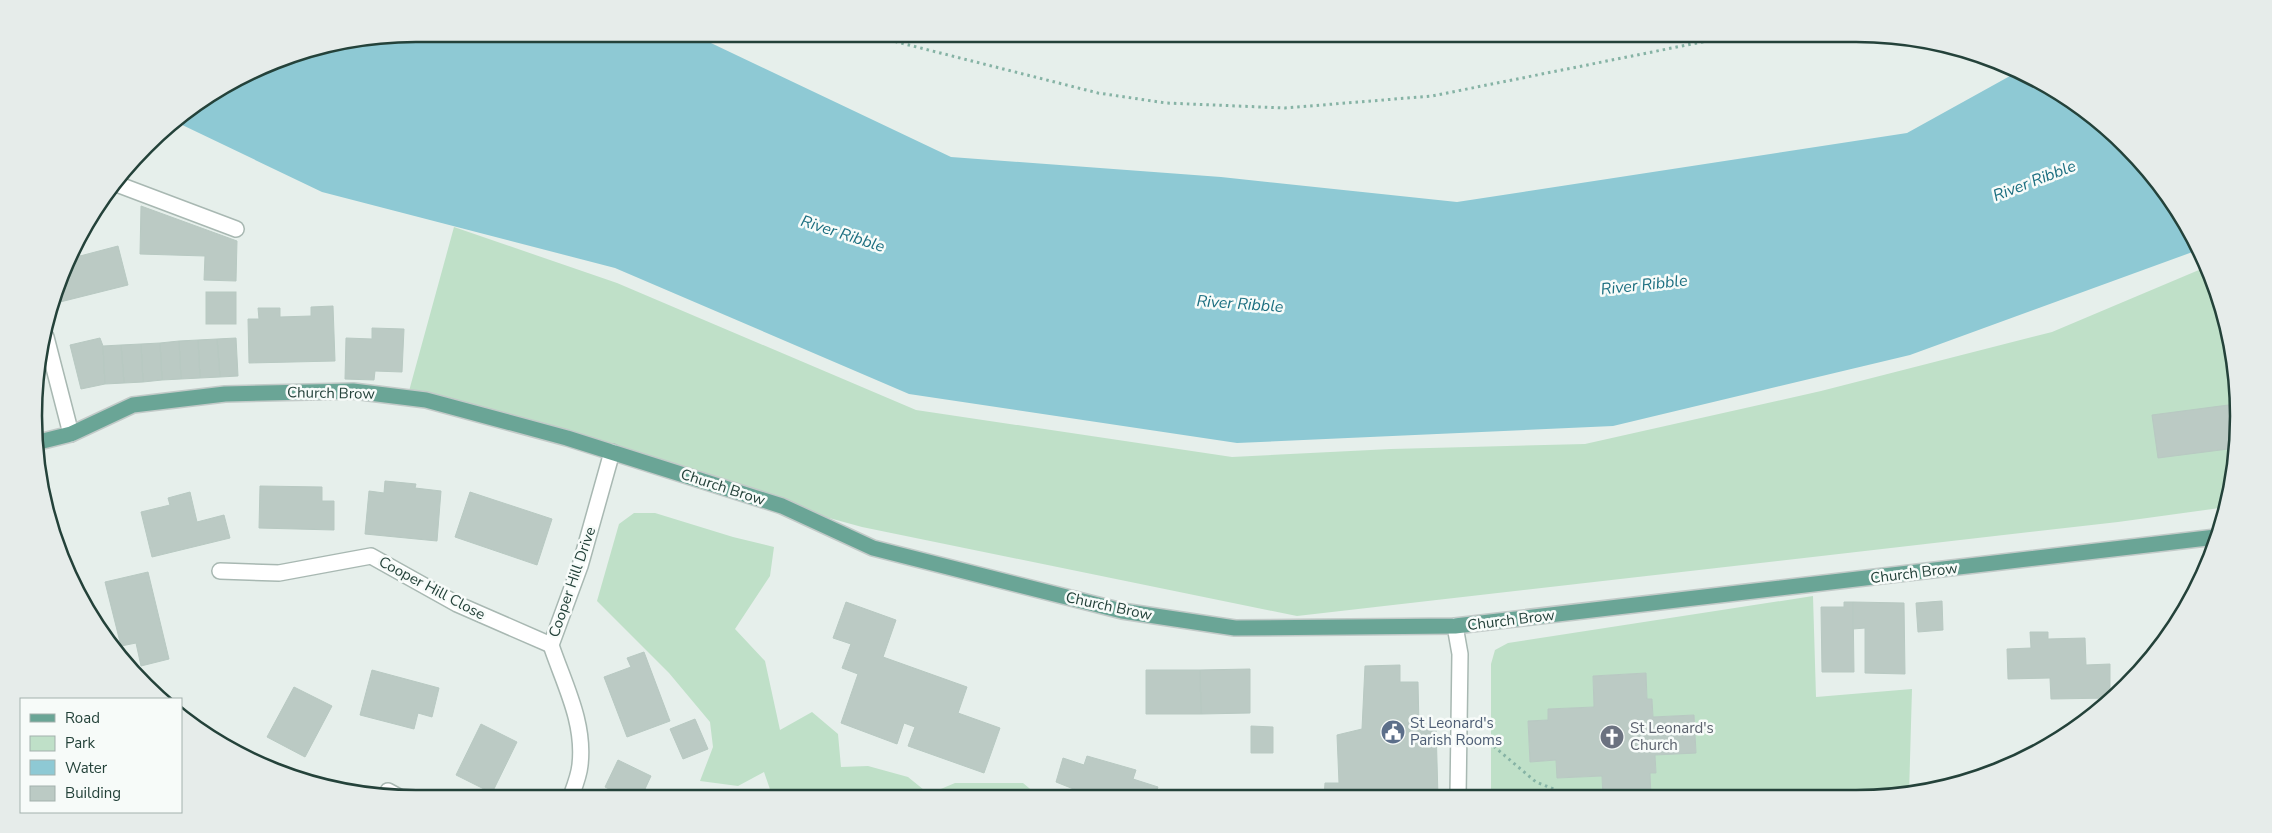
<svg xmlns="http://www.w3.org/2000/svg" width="2272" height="833" font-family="'Nunito Sans',sans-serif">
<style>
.green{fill:#bfe0c8}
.water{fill:#8ec9d4}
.building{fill:#bbcac4;stroke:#b8c9c2}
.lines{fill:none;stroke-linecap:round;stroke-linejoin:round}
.minor-casing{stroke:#a8b8b2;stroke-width:18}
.major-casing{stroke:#c2cac8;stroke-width:18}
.path{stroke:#86b3a5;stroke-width:3;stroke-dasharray:2.5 4;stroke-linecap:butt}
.minor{stroke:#fff;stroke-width:15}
.major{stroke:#6aa596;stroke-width:15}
.labels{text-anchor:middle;stroke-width:5;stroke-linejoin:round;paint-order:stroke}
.street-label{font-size:15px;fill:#24423a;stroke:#f7fbf9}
.service-label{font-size:15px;fill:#4e5e75;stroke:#f7fbf9;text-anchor:start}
.worship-label{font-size:15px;fill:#5b616d;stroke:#f7fbf9;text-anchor:start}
.water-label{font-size:16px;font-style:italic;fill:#1c6f80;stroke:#f7fbf9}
.rim{fill:none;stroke:#24423a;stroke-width:2.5}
</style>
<rect width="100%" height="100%" fill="#e6efeb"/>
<g class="green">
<path d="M454,227L617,283L916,410L1232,457L1391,449L1585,444L1821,391L2052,332L2206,267L2218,293L2235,366L2237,441L2227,507L2118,522L1297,616L862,527L406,402Z"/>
<path d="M634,513H655L733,537L774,547L770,576L735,629L765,661L780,730L812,712L838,734L841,767L868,766L908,777L929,794L955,783H1023L1041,798H773L764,772L738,786L700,781L713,747L710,722L669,673L597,601L619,524Z"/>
<path d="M1813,596L1816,697L1912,689L1909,795L1651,797L1650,773H1656L1655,755L1696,752L1694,715L1653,717L1652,699H1647L1646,673L1593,676L1594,707L1548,709V720L1528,721L1530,762L1556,760L1558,778L1602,776L1603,797H1491V664L1495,650L1508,643Z"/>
</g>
<path class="water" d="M417,34H692L951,157L1221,177L1457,202L1907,133L2019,71L2088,113L2143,164L2187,225L2198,250L1910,355L1613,426L1237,443L909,394L615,268L322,192L176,122L270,63L342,41Z"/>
<g class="building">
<path d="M141,206L237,241L236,281L204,280L205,256L140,254Z"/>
<path d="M77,241L80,256L118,246L128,285L56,303Z"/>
<rect x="206" y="292" width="30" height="32"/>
<path d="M333,306L335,361L249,363L248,319H259L258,308H280V317L311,316V307Z"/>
<path d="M372,328L404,329L402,372L375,371L374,380L345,379L346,338L372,339Z"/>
<path d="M100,338L103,346L105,384L81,389L70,345Z"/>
<path d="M236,338L238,376L220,377L217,339Z"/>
<path d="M217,339L220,377L200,378L198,340Z"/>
<path d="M198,340L200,378L181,379L179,341Z"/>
<path d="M179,341L181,379L162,380L160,343Z"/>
<path d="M160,343L162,380L143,382L141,344Z"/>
<path d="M141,344L143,382L124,383L121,345Z"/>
<path d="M121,345L124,383L105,384L103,346Z"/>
<path d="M37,382L40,393L36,394Z"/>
<path d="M2236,404V448L2158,458L2152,415Z"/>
<path d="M385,481L416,484L415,488L441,491L437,541L365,534L369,491L384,493Z"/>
<path d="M260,486L322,487V501H334V530L259,528Z"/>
<path d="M190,492L197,522L224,515L230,538L152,557L141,512L170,505L168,498Z"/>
<path d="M470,492L552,519L537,565L455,537Z"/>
<path d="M148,572L169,659L141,666L136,643L121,646L105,582Z"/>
<path d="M1942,601L1943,630L1918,632L1916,603Z"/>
<path d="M846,602L896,620L883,657L967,687L958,713L1000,728L984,773L908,746L915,727L904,723L897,744L841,723L858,674L842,668L851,644L833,638Z"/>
<path d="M1844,602H1853L1854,672H1822L1821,607H1844Z"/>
<path d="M1853,602L1904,603L1905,674L1865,673V628L1853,629Z"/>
<path d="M2030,632H2048V639L2085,638L2086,665L2110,664V698L2051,699L2050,678L2008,679L2007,649L2031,648Z"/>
<path d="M644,652L670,721L627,737L604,677L631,667L627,658Z"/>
<path d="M1400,665V682H1418L1419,727L1436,726L1438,797H1324L1325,783H1339L1337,735L1362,729L1365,666Z"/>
<path d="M1250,669V713L1201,714L1200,670Z"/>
<path d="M372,670L439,688L432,717L418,713L414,729L360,715Z"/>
<path d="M1146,670H1200L1201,714H1146Z"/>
<path d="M1646,673L1647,699H1652L1653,717L1694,715L1696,753L1655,755L1656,773H1650L1651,797H1603L1602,776L1557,778L1556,760L1530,762L1528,721L1548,720V709L1594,707L1593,676Z"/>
<path d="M294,687L332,706L305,757L267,737Z"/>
<path d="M695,719L708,749L683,759L670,729Z"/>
<path d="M481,724L517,742L492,793L456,775Z"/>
<path d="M1251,726L1273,727V753H1251Z"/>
<path d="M1087,756L1136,770L1133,779L1158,787L1154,798H1074L1076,790L1056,782L1063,758L1084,765Z"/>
<path d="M618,760L651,776L645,789L665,799H629L605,787Z"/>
</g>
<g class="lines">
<defs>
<g id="minor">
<path d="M114,183L236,229"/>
<path d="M46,337L71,434"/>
<path d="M220,571L279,573L371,556L457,604L551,645"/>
<path d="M1455,626L1460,654L1458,797"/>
<path d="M388,791L399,797"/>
<path d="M570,799C574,788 579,776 580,765C585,722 564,684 551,645L580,566L612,452"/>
</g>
<path id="major" d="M35,443L71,434L133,405L225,394L353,391L426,400L567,438L782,506L873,548L1122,611L1235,628L1455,626L2216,537"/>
</defs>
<use href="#minor" class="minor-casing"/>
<use href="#major" class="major-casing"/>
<g class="path">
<path d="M877,34L897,42L1098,93L1166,103L1285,108L1432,96L1742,34"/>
<path d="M1482,741L1491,744L1536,782L1574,797"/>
</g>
<use href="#minor" class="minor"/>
<use href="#major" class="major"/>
</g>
<defs>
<symbol id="civic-disc" viewBox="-11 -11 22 22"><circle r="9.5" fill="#5c6f8a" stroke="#f7fbf9"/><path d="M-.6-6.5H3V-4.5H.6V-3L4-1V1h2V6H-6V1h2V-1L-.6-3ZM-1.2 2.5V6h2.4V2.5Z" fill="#fff"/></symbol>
<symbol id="church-disc" viewBox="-11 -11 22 22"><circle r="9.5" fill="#6b7280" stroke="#f7fbf9"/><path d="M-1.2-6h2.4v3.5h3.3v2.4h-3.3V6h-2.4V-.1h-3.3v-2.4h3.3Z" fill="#fff"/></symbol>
</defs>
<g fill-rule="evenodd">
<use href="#civic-disc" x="1379" y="718" width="28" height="28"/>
<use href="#church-disc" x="1598" y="723" width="28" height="28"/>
</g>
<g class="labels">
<g class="street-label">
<text transform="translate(331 393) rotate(1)" y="5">Church Brow</text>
<text transform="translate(723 487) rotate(18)" y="5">Church Brow</text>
<text transform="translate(1914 573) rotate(-7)" y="5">Church Brow</text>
<text transform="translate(572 582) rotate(-71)" y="5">Cooper Hill Drive</text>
<text transform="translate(432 588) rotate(28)" y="5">Cooper Hill Close</text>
<text transform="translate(1109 606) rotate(12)" y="5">Church Brow</text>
<text transform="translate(1511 620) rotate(-7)" y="5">Church Brow</text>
</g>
<g class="service-label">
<text x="1410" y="728">St Leonard's<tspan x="1410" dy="17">Parish Rooms</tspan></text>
</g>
<g class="worship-label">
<text x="1630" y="733">St Leonard's<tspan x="1630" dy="17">Church</tspan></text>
</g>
<g class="water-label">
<text transform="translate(2034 180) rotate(-21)" y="6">River Ribble</text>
<text transform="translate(843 233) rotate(18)" y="6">River Ribble</text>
<text transform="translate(1644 284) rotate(-6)" y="6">River Ribble</text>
<text transform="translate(1240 303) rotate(4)" y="6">River Ribble</text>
</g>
</g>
<path d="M0 0H2272V833H0ZM416 42H1856A374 374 0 0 1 2230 416V416A374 374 0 0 1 1856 790H416A374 374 0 0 1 42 416V416A374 374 0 0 1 416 42Z" fill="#e6ecea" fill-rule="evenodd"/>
<path class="rim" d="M416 42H1856A374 374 0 0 1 2230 416V416A374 374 0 0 1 1856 790H416A374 374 0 0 1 42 416V416A374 374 0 0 1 416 42Z"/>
<rect x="20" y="698" width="162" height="115" fill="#f7fbf9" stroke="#a3b1ad"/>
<rect x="30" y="714" width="25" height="8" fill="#6aa596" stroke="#a3b1ad"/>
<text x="65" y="723" font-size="15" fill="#24423a">Road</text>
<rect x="30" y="736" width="25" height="15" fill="#bfe0c8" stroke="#a3b1ad"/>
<text x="65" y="748" font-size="15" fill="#24423a">Park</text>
<rect x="30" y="760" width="25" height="15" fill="#8ec9d4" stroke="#a3b1ad"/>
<text x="65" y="773" font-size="15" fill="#24423a">Water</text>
<rect x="30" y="786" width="25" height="15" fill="#bbcac4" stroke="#a3b1ad"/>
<text x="65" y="798" font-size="15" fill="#24423a">Building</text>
</svg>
